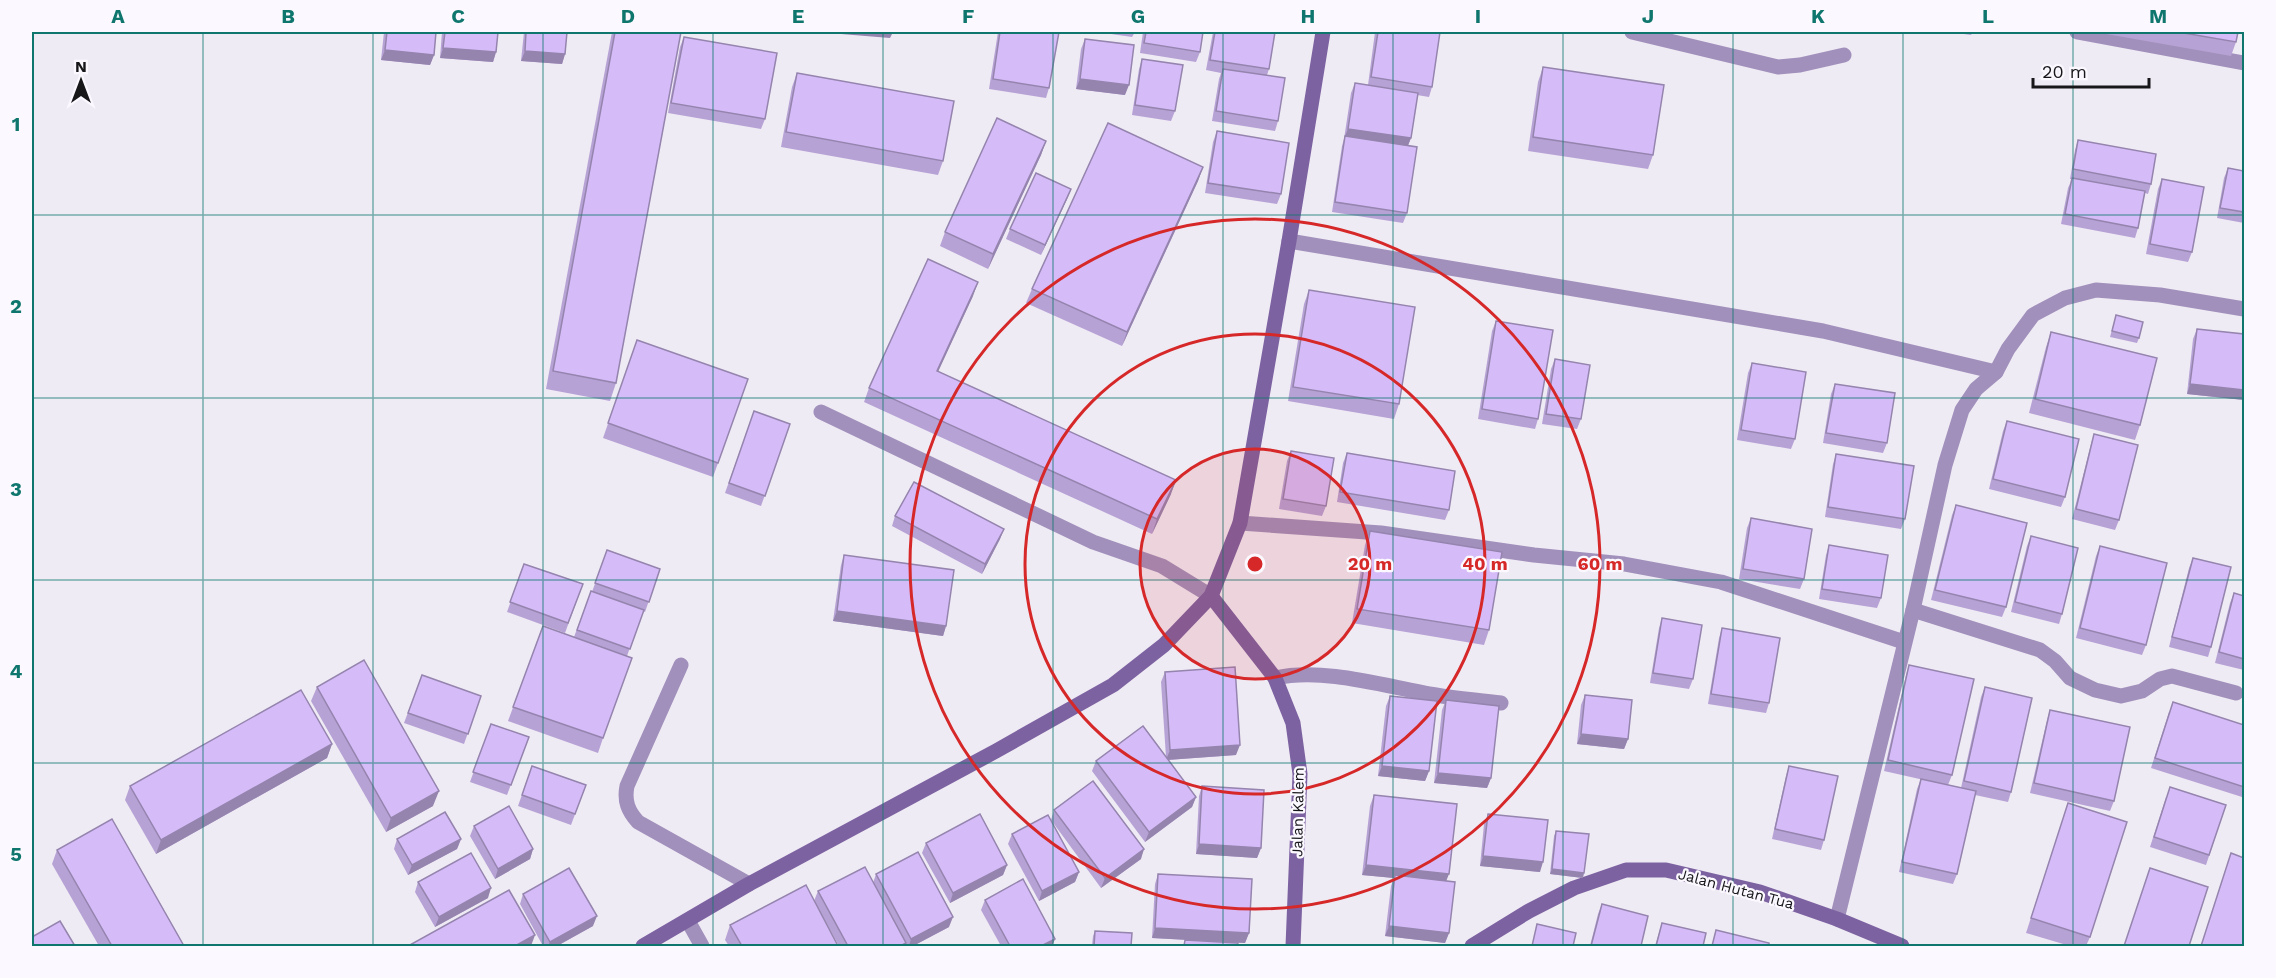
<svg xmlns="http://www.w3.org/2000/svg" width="2276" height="978" font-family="'Work Sans',sans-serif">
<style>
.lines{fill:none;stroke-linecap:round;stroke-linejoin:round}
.lane{stroke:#a190bb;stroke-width:15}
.street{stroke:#a190bb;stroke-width:15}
.secondary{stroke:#7d62a1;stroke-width:15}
.wall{fill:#b7a2d5}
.shaded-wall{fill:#9584ae}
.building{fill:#d5bcf8;stroke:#9584ae;stroke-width:1.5}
.grid{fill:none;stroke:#0f766e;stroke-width:1.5;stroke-opacity:0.55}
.ring{fill:none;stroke:#d62828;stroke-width:3}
.labels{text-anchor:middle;stroke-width:4.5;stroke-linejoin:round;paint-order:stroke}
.street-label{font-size:15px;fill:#171619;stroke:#fbf9ff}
.centre{fill:#d62828;stroke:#fbf9ff;stroke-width:3}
.ring-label{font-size:18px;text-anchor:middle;font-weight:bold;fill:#d62828;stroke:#fbf9ff;stroke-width:4.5;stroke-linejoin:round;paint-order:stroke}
.neatline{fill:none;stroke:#0f766e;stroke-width:2}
.grid-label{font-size:20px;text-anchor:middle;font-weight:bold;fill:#0f766e}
</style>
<rect width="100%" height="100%" fill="#efebf5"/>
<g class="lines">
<g class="lane">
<path d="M821,412L1093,542L1162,566L1211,596"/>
<path d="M681,665L627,786C624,801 628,811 638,822L749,884"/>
<path d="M1275,678C1325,667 1387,687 1436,695C1458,699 1480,700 1501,703"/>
</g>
<g class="street">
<path d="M1632,32L1778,67L1800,65L1844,55"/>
<path d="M2077,32L2244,63"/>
<path d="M1289,241L1823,331L1996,372"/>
<path d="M1240,523L1381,533L1534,555L1624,564L1721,582L1904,642"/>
<path d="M1913,610L2040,650L2055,661L2070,678L2095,690L2121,696L2142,691L2160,679L2172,676L2236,693"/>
<path d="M1837,919L1913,610L1945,465L1962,410L1976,389L1996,372L2008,349L2033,315L2065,298L2096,290L2160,295L2244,309"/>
<path d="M688,921L702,946"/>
</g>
<g class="secondary">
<path d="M1211,596L1275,678L1293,723L1300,774L1293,946"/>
<path d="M643,946L749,884L996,751L1113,685L1164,645L1211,596L1240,523L1289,241L1323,32"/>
<path d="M1472,946L1529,911L1574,888L1626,870H1666L1760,892L1837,919L1902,946"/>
</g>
</g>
<g class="wall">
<path d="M384,32H436L434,55L430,65L381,60Z"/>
<path d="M442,32H498L496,52L493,62L440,58Z"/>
<path d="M524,32H567L565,54L562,64L521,61Z"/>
<path d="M612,32H681L616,383L610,401L546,389Z"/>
<path d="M998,32H1059L1049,88L1046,98L989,89Z"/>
<path d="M1105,32H1135L1132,37L1104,33Z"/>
<path d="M1143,32H1203L1200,52L1196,62L1140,53Z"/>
<path d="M1213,32H1275L1269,69L1267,75L1278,121L1275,131L1212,121L1219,79L1221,73L1206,70Z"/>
<path d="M1375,32H1440L1432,87L1429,97L1417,95L1411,138L1408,145L1407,213L1403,223L1332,212L1342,146L1344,139L1351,93L1355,83L1368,85Z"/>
<path d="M1949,32H1973L1971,35Z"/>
<path d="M2095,32H2238L2236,42L2231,56Z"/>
<path d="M684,37L765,119L761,129L668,113L680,47Z"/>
<path d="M1085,39L1125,95L1076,89L1081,49Z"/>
<path d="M1142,59L1175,111L1171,121L1132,115L1139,69Z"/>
<path d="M1543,67L1653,155L1648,169L1528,151L1538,82Z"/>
<path d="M797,73L943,161L938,175L781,147L792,87Z"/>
<path d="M1217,131L1281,194L1277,204L1205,193L1213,142Z"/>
<path d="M2078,140L2151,184L2148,194L2145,193L2138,228L2135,238L2061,224L2068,188L2072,179H2070L2075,150Z"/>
<path d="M1046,141L1041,155L988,269L940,246L945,232Z"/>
<path d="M1203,167L1198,181L1122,346L1026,303L1032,289Z"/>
<path d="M2228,168L2244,171V223L2217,218L2224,178Z"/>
<path d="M2162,179L2192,252L2188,262L2146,254L2158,189Z"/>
<path d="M1071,189L1067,199L1041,255L1006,239L1010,229Z"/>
<path d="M1309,290L1399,404L1394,419L1288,401L1304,304Z"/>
<path d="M973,296L938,371L1171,494L1152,534L864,402L869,388Z"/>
<path d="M2116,315L2139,338L2137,343L2110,337Z"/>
<path d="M1496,321L1538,419L1535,429L1478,419L1492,331Z"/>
<path d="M2197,329L2244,334V400L2187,394L2193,339Z"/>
<path d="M2051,332L2140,425L2135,440L2029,413L2046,347Z"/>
<path d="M637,340L718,463L713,477L603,438Z"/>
<path d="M1555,359L1581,419L1577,429L1542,424L1551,369Z"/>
<path d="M1752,363L1795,439L1791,449L1737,440L1748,373Z"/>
<path d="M1835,384L1887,443L1883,453L1823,443L1831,394Z"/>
<path d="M754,411L790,424L761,506L725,493Z"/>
<path d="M2007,421L2065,497L2061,507L1989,489L2003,431Z"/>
<path d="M2094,434L2119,520L2115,530L2072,519L2091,444Z"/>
<path d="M1291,451L1326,506L1322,516L1279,509L1287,461Z"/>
<path d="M1347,453L1449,510L1445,520L1337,502L1343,463Z"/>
<path d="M1836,454L1905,519L1901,529L1825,517L1833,464Z"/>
<path d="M1956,505L2006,607L2002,617L1931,600L1952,515Z"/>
<path d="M895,516L1004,529L1000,539L982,574L892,526Z"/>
<path d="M1751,518L1804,579L1800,589L1739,579L1747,528Z"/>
<path d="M1370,531L1489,630L1484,645L1352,623L1365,545Z"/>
<path d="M2031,536L2062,614L2059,624L2011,612L2027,546Z"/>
<path d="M1829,545L1881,598L1877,608L1819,599L1826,555Z"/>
<path d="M2100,546L2146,645L2142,655L2076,638L2096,556Z"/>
<path d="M607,550L660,569L645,612L643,611L627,656L603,738L598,753L508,721L543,626L574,637L591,591L592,592Z"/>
<path d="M844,555L946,626L943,636L833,621L841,565Z"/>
<path d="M2193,558L2211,647L2208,657L2169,647L2189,568Z"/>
<path d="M524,564L583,584L565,633L507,612Z"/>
<path d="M2234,593L2244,596V670L2215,663L2230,603Z"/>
<path d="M1662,618L1693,679L1689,689L1650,683L1659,628Z"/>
<path d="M1722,628L1769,703L1766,713L1708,704L1719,638Z"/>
<path d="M1909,665L1952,775L1948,785L1961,788L1981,697L1985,687L2011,792L2008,802L1975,795L1957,874L1953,884L1899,872L1917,789L1921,779L1924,780L1884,771L1906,675Z"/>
<path d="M1165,672L1236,755L1168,760L1196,797L1192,807L1145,842L1092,771L1096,761L1166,757L1161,682Z"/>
<path d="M422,675L481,696L464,744L404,723Z"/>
<path d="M317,687L433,806L386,832L311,701Z"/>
<path d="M1585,695L1628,739L1624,749L1577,744L1581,705Z"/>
<path d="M1390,696L1429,771L1425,781L1378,776L1386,706Z"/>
<path d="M1446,700L1491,778L1487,788L1434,783L1442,710Z"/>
<path d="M2050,710L2114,801L2110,811L2030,793L2047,720Z"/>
<path d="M2169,712L2244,725V790L2242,797L2151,768Z"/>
<path d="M491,724L529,737L507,795L470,782Z"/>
<path d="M332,744L327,758L156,854L125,800L130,786Z"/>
<path d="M532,766L586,785L571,825L518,806Z"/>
<path d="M1789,766L1824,840L1821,850L1772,839L1786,776Z"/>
<path d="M1202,786L1261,848L1257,858L1196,854L1199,796Z"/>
<path d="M1374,795L1446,881L1449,933L1445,943L1385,936L1391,886L1394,878L1362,875L1370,806Z"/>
<path d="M2166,797L2226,805L2206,865L2150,847Z"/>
<path d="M2068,803L2090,937L2086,946H2070L2026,933Z"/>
<path d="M1054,810L1141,859L1101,888L1051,820Z"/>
<path d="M1488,814L1540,872L1480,866L1484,824Z"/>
<path d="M474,826L533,849L530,859L495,879L470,836Z"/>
<path d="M1556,831L1583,878L1550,874L1554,836Z"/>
<path d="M1012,834L1079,872L1075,882L1039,901L1008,844Z"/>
<path d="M397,839H461L457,849L408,875L394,849Z"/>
<path d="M926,843L1007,865L1003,875L950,903L922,853Z"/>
<path d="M57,850L184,946H99L52,864Z"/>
<path d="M876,874L949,927L913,946H906L905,945V946H839L814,901L818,891L873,883Z"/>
<path d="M1158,874L1249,933L1245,943L1152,938L1155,884Z"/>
<path d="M418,882L488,898L435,927L415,892Z"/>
<path d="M523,894L593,926L557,946H543L520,904Z"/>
<path d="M985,900L1055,939L1052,946H1001L981,910Z"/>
<path d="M1602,904L1641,946H1590L1598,914Z"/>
<path d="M1662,923L1703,946H1655Z"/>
<path d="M730,925L838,946H729L725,940Z"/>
<path d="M1095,931L1131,946H1092L1093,936Z"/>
</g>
<g class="shaded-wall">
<path d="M842,32H893L890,38L841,34Z"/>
<path d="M443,48L496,52L493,62L440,58Z"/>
<path d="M385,50L434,55L430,65L381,60Z"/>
<path d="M525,51L565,54L562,64L521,61Z"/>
<path d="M1080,79L1129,85L1125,95L1076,89Z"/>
<path d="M1348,129L1411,138L1407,148L1345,136Z"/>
<path d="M1046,141L1041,155L988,269L993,254Z"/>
<path d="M1203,167L1198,181L1122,346L1127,332Z"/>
<path d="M1071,189L1067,199L1041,255L1045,245Z"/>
<path d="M978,282L973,296L932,385L937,371Z"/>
<path d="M2190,384L2244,390V400L2187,394Z"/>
<path d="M1176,480L1171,494L1152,534L1157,519Z"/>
<path d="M1004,529L1000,539L982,574L985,564Z"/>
<path d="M837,611L946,626L943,636L833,621Z"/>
<path d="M1581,734L1628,739L1624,749L1577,744Z"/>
<path d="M332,744L327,758L156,854L161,840Z"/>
<path d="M1240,745L1236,755L1166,760L1170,750Z"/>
<path d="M1382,766L1429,771L1425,781L1378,776Z"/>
<path d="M1438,773L1491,778L1487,788L1434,783Z"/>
<path d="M439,791L433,806L386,832L391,818Z"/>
<path d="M1196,797L1192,807L1145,842L1149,832Z"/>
<path d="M461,839L457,849L408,875L412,865Z"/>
<path d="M1199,844L1261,848L1257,858L1196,854Z"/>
<path d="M533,849L530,859L495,879L498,869Z"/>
<path d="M1144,849L1141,859L1101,888L1105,878Z"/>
<path d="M1483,856L1543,862L1540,872L1480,866Z"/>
<path d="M1007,865L1003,875L950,903L953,893Z"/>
<path d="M1366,865L1449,874L1445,884L1395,875L1394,878L1362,875Z"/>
<path d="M1552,869L1584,873L1583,878L1550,874Z"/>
<path d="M1079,872L1075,882L1039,901L1042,891Z"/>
<path d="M491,888L488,898L435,927L439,917Z"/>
<path d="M597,916L593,926L557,946H548L550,942Z"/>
<path d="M953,917L949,927L913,946H909L911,939Z"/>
<path d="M1389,926L1449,933L1445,943L1385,936Z"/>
<path d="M1155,928L1249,933L1245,943L1152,938Z"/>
<path d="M535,935L531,946H515Z"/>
<path d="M1055,939L1052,946H1041Z"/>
</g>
<g class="building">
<path d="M387,32H436L434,55L385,50Z"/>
<path d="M445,32H498L496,52L443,48Z"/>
<path d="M526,32H567L565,54L525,51Z"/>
<path d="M615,32H681L616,383L553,371Z"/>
<path d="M1000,32H1059L1049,88L993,79Z"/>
<path d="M1146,32H1203L1200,52L1144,43Z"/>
<path d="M1215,32H1275L1269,69L1210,60Z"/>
<path d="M1378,32H1440L1432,87L1371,77Z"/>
<path d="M2178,32H2238L2236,42Z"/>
<path d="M684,37L777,53L765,119L671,103Z"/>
<path d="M1085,39L1134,45L1129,85L1080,79Z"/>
<path d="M1142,59L1183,65L1175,111L1135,105Z"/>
<path d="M1543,67L1664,85L1653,155L1533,137Z"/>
<path d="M1223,69L1285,78L1278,121L1216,111Z"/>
<path d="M797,73L954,101L943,161L786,132Z"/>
<path d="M1355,83L1418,93L1411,138L1348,129Z"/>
<path d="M997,118L1046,141L993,254L945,232Z"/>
<path d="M1108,123L1203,167L1127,332L1032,289Z"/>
<path d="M1217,131L1289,143L1281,194L1208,183Z"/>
<path d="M1345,136L1417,147L1407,213L1335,202Z"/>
<path d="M2078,140L2156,154L2151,184L2073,169Z"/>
<path d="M2228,168L2244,171V212L2220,208Z"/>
<path d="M1036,173L1071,189L1045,245L1010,229Z"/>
<path d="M2072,178L2145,191L2138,228L2065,214Z"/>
<path d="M2162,179L2204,187L2192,252L2150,244Z"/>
<path d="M928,259L978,282L937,371L1176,480L1157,519L869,388Z"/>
<path d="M1309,290L1415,307L1399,404L1293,387Z"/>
<path d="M2116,315L2143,322L2139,338L2112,331Z"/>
<path d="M1496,321L1553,330L1538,419L1482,409Z"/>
<path d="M2197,329L2244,334V390L2190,384Z"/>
<path d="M2051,332L2157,358L2140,425L2035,399Z"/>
<path d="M637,340L748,379L718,463L608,423Z"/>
<path d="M1555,359L1590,365L1581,419L1546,414Z"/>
<path d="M1752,363L1806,372L1795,439L1741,430Z"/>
<path d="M1835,384L1895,393L1887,443L1826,433Z"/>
<path d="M754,411L790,424L765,496L729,483Z"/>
<path d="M2007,421L2079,439L2065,497L1993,479Z"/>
<path d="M2094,434L2138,445L2119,520L2076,509Z"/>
<path d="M1291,451L1334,458L1326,506L1283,499Z"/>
<path d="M1347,453L1455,471L1449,510L1340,492Z"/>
<path d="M1836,454L1914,466L1905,519L1828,507Z"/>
<path d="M914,482L1004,529L985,564L895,516Z"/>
<path d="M1956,505L2027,523L2006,607L1935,590Z"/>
<path d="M1751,518L1812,529L1804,579L1743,569Z"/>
<path d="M1370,531L1502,552L1489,630L1357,609Z"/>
<path d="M2031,536L2078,548L2062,614L2015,602Z"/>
<path d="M1829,545L1888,555L1881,598L1822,589Z"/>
<path d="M2100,546L2167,563L2146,645L2080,628Z"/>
<path d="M607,550L660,569L649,602L595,583Z"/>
<path d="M844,555L954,570L946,626L837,611Z"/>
<path d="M2193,558L2231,567L2211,647L2172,637Z"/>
<path d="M524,564L583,584L568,623L510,602Z"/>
<path d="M591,591L644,610L630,649L577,630Z"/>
<path d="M2234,593L2244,596V659L2219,652Z"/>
<path d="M1662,618L1702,625L1693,679L1653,673Z"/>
<path d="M543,626L632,658L603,738L513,707Z"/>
<path d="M1722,628L1780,638L1769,703L1711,694Z"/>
<path d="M364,660L439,791L391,818L317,687Z"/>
<path d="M1909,665L1974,679L1952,775L1888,760Z"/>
<path d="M1235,667L1240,745L1170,750L1165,672Z"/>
<path d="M422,675L481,696L468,734L408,713Z"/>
<path d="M1985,687L2032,698L2011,792L1964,781Z"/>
<path d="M301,690L332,744L161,840L130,786Z"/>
<path d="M1585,695L1632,700L1628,739L1581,734Z"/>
<path d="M1390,696L1437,701L1429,771L1382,766Z"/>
<path d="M1446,700L1499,706L1491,778L1438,773Z"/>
<path d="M2173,702L2244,725V787L2155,758Z"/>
<path d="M2050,710L2130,727L2114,801L2034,783Z"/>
<path d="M491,724L529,737L511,785L473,772Z"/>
<path d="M1143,726L1196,797L1149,832L1096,761Z"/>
<path d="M532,766L586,785L575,814L522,795Z"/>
<path d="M1789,766L1838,776L1824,840L1775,829Z"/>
<path d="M1921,779L1976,791L1957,874L1902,862Z"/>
<path d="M1093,781L1144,849L1105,878L1054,810Z"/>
<path d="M1202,786L1264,790L1261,848L1199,844Z"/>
<path d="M2170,787L2226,805L2209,855L2154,837Z"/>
<path d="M1374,795L1457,804L1449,874L1366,865Z"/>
<path d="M2068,803L2127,822L2090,937L2031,918Z"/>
<path d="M509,806L533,849L498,869L474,826Z"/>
<path d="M445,812L461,839L412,865L397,839Z"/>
<path d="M980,814L1007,865L953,893L926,843Z"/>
<path d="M1488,814L1548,820L1543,862L1483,856Z"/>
<path d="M1048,815L1079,872L1042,891L1012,834Z"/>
<path d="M112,819L184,946H112L57,850Z"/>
<path d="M1556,831L1589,834L1584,873L1552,869Z"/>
<path d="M918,852L953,917L911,939L876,874Z"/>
<path d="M471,853L491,888L439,917L418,882Z"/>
<path d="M2231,853L2244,858V946H2201Z"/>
<path d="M865,867L906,943L900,946H848L818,891Z"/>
<path d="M569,868L597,916L550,942L523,894Z"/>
<path d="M2150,868L2208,887L2189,946H2124Z"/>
<path d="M1158,874L1252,879L1249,933L1155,928Z"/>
<path d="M1395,875L1455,882L1449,933L1389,926Z"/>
<path d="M1023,879L1055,939L1041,946H1010L985,900Z"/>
<path d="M806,885L838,946H742L730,925Z"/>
<path d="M509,890L535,935L515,946H408Z"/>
<path d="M1602,904L1648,916L1641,946H1591Z"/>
<path d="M60,921L75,946H32V937Z"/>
<path d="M1662,923L1706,933L1703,946H1656Z"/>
<path d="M1537,924L1576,933L1573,946H1532Z"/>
<path d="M1716,930L1769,943V946H1712Z"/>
<path d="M1095,931L1132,933L1131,946H1094Z"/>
<path d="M1185,940L1238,943L1237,946H1184Z"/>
</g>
<path class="grid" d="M203,32V946M373,32V946M543,32V946M713,32V946M883,32V946M1053,32V946M1223,32V946M1393,32V946M1563,32V946M1733,32V946M1903,32V946M2073,32V946M32,215H2244M32,398H2244M32,580H2244M32,763H2244"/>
<circle cx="1255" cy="564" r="115" fill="#d62828" fill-opacity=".12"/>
<g class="ring">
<circle cx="1255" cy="564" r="115"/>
<circle cx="1255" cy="564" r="230"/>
<circle cx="1255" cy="564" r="345"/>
</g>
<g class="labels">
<g class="street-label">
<text transform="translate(1298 812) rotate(-89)" y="5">Jalan Kalem</text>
<text transform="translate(1736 889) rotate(15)" y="5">Jalan Hutan Tua</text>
</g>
</g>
<circle cx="1255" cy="564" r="9" class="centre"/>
<g class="ring-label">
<text x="1370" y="570">20 m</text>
<text x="1485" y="570">40 m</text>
<text x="1600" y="570">60 m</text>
</g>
<rect width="2276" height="978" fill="none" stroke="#fbf9ff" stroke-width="66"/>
<g transform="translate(81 81)" stroke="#fbf9ff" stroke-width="4.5" paint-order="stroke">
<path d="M0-4.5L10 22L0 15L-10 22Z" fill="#171619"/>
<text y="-9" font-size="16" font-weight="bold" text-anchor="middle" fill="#171619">N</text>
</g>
<path d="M2033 78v9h116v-9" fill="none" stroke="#171619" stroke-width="3"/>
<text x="2042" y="78" font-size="18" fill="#171619" stroke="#fbf9ff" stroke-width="4.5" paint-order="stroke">20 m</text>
<rect x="33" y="33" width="2210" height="912" class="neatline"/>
<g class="grid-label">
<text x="118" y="23">A</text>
<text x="288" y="23">B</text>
<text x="458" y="23">C</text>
<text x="628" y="23">D</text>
<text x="798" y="23">E</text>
<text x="968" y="23">F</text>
<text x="1138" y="23">G</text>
<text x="1308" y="23">H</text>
<text x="1478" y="23">I</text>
<text x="1648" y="23">J</text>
<text x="1818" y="23">K</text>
<text x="1988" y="23">L</text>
<text x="2158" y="23">M</text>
<text x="16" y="131">1</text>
<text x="16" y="313">2</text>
<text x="16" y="496">3</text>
<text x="16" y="678">4</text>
<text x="16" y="861">5</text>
</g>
</svg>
